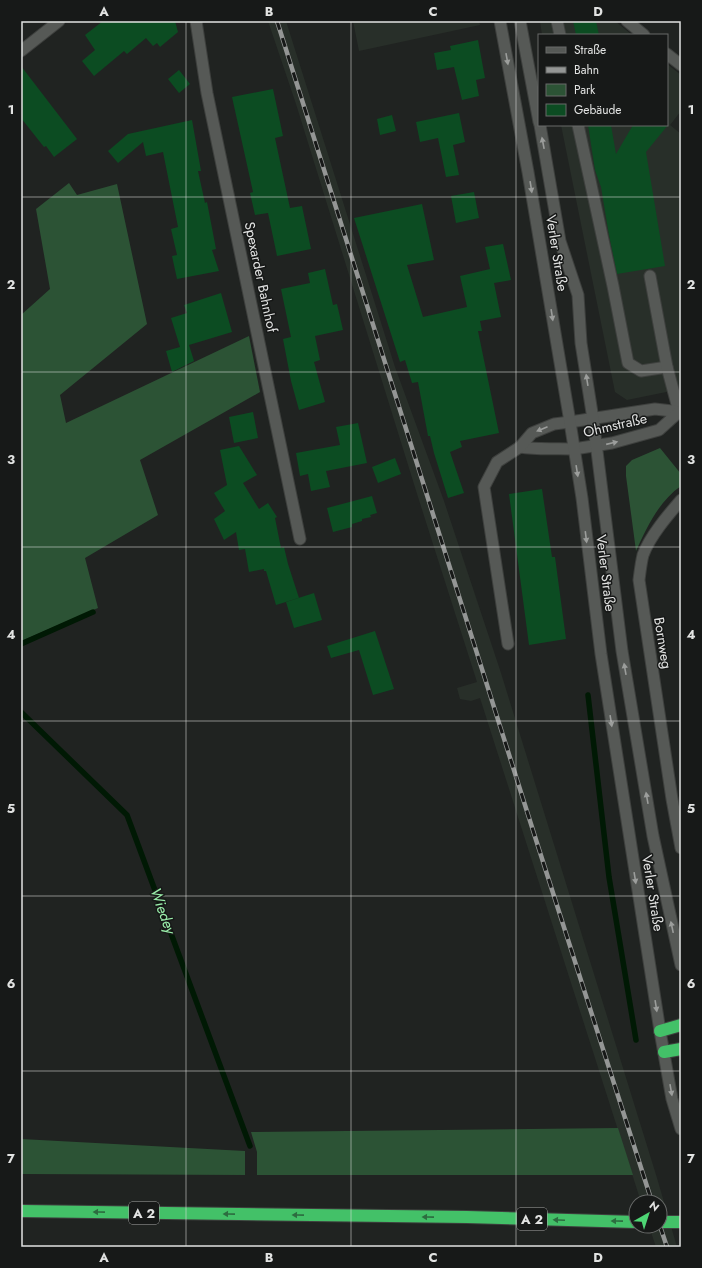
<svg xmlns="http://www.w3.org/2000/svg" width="702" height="1268" font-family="Jost,sans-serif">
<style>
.built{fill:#282f29}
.green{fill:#2c5335}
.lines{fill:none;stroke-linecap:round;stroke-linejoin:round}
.stream{stroke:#001904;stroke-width:5.5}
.building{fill:#0c4c22}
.service-casing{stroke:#3e403e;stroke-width:13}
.minor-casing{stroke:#3e403e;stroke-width:13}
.secondary-casing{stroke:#3e403e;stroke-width:13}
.motorway-casing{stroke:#3e403e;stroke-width:14}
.service{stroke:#565956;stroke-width:11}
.minor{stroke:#565956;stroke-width:11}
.secondary{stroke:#565956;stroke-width:11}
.motorway{stroke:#43c168;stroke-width:12}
.rail-casing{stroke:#949695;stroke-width:4.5}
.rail{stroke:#171918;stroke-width:3;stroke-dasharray:9;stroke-linecap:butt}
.oneway{fill:#9c9e9c}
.oneway2{fill:#2d6d40}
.grid{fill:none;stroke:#e2e3e2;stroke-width:1;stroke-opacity:0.55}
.labels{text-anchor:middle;stroke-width:3;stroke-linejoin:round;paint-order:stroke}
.shield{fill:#171918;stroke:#a5a6a5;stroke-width:1}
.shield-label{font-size:13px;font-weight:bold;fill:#e2e3e2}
.street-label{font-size:14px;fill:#e2e3e2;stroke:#171918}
.water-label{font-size:15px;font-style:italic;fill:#9befab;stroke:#171918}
.neatline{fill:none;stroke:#e2e3e2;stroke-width:1.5}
.grid-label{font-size:13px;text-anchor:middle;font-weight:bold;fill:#e2e3e2}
</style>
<rect width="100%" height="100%" fill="#202321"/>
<g class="built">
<path d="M268,21H286L395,367L444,501L501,673L657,1178L677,1247H656L649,1226H660V1202H641L480,698L471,701L460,699L457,688L477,682L418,497L296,104Z"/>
<path d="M353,21H479L480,25L359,51Z"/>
<path d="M540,21H615L632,35H542Z"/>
<path d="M667,64L681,75V111L670,125L681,134V225L679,227L681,228V389L627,400L615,392L561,125H667Z"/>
</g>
<g class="green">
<path d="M69,183L77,195L117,184L147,324L60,395L66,423L249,336L260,392L140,460L158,515L85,558L98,608L21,641V315L50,289L36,209Z"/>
<path d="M660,448L681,474V486C659,501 647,527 636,551L626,476V466L632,460Z"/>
<path d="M618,1128L633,1175H257V1152L251,1132Z"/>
<path d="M21,1139L245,1151V1175L21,1174Z"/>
</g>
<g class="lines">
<g class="stream">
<path d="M21,644L93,612"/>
<path d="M588,695L609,877L636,1040"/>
<path d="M21,712L127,815L250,1146"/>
</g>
</g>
<g class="building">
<path d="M103,21H175L178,32L160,47L157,43L153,46L146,38L127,54L124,51L94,76L82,61L95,50L85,35Z"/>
<path d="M573,21H596L599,35H576Z"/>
<path d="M478,40L485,78L476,80L479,96L462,100L454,67L437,70L434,53L451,50L450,46Z"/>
<path d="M21,66L77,139L54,157L46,146L44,147L21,118Z"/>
<path d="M179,70L190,84L179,93L168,79Z"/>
<path d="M273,89L283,136L275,138L290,208L302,206L311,249L277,256L268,213L255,215L250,193L253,192L232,97Z"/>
<path d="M459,113L465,142L453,145L459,175L446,177L438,138L420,142L416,122Z"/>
<path d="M392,115L396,131L380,135L377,119Z"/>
<path d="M192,120L201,171H198L205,203L207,202L216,249L212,250L219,271L177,279L172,256L177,255L171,229L178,227L163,152L146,156L143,142L118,163L108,151L128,134Z"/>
<path d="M588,125H611L616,154L633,125H668L646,152L665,266L617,274L609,235L601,187L595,170Z"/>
<path d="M474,192L479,218L456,223L451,196Z"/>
<path d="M422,204L434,260L407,265L423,317L467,307L460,276L490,269L485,247L503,244L511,280L494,283L501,317L480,321L482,331H478L499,433L460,441L462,447L450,452L464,493L448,498L434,453L430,436H428L418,382L412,383L405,360L400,362L354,218Z"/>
<path d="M325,269L333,305L337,304L343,330L315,336L320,360L314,362L325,402L299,410L291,381L283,339L291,337L281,289L310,283L308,273Z"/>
<path d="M221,293L232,332L189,345L194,361L172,372L166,351L180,347L171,318L187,313L184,305Z"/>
<path d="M253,412L258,438L234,443L229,417Z"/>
<path d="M358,423L367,463L326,471L330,487L311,491L308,474L300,476L296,453L340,445L336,427Z"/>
<path d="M239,446L257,475L243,483L259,509L268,503L277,517L275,518L281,548L284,547L288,564L299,598L276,605L266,571H264V569L249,572L245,549L239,550L236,532L224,540L214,519L225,511L214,493L227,485L220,450Z"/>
<path d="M395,458L401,474L378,483L372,467Z"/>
<path d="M542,489L552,557H555L566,639L529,645L509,494Z"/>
<path d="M372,496L377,513L370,515L371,517L362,519V521L352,524V527L333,532L327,508Z"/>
<path d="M314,593L322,620L294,628L286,602Z"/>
<path d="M375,631L394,689L373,695L359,650L331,658L327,646Z"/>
</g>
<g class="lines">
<defs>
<g id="service">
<path d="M557,21L560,35"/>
<path d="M578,125L613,286L628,363L641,371L667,367"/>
<path d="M650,276L667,367L679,412"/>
<path d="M520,447C538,450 556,448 574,449"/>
<path d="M508,644L484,487L497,462L520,447L532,433L554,424L570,422"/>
</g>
<g id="minor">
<path d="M196,21L207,93L300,539"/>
<path d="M627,21L644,35"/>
<path d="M21,51L59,21"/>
<path d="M667,54L681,65"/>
<path d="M570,422L655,409L681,412"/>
<path d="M574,449L612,443L659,430L679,412"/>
<path d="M681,500C668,515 650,536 643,555C641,563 640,572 639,580L672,799L681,848"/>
</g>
<g id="secondary">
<path d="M500,21L528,172L570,422L582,498L601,654L660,1031L672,1099L681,1129"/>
<path d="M520,21L539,122"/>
<path d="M540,125L560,241L578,295L581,343L593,419L622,651L653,836L681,965"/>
</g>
<g id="motorway">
<path d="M660,1031L681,1025"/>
<path d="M664,1052L681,1049"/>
<path d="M21,1211L467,1217L636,1222"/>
<path d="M660,1222H681"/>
</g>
</defs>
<use href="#service" class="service-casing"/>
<use href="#minor" class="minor-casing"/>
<use href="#secondary" class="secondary-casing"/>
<use href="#motorway" class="motorway-casing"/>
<use href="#service" class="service"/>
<use href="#minor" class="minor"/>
<use href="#secondary" class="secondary"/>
<use href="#motorway" class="motorway"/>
<defs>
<g id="rail">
<path d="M277,21L537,843L652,1202"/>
<path d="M660,1226L667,1247"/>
</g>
</defs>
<use href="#rail" class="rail-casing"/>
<use href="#rail" class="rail"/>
</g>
<defs><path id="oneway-solid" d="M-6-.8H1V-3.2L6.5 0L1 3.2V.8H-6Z"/></defs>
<g class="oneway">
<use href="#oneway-solid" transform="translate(507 59) rotate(80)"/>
<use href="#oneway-solid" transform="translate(543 143) rotate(-101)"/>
<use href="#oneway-solid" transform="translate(531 187) rotate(81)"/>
<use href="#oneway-solid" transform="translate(552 315) rotate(81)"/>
<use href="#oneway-solid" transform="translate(587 380) rotate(-99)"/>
<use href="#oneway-solid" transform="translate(542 429) rotate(157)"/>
<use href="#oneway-solid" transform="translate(612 443) rotate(-13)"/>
<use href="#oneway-solid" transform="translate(577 471) rotate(81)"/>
<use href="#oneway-solid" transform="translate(586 537) rotate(83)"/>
<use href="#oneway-solid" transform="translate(625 669) rotate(-100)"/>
<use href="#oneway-solid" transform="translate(611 721) rotate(81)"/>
<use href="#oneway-solid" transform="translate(647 798) rotate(-100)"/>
<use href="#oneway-solid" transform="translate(635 878) rotate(81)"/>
<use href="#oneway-solid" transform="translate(672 927) rotate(-102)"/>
<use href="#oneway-solid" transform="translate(656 1006) rotate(81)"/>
<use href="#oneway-solid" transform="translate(671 1090) rotate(80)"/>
</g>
<g class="oneway2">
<use href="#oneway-solid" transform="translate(99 1212) rotate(-179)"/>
<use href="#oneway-solid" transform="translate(229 1214) rotate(-179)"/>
<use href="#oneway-solid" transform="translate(298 1215) rotate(-179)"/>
<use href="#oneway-solid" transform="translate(428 1217) rotate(-179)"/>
<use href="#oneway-solid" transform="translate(559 1220) rotate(-178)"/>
<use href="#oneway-solid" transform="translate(617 1221) rotate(-179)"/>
</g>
<path class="grid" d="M186,21V1247M351,21V1247M516,21V1247M21,197H681M21,372H681M21,547H681M21,721H681M21,896H681M21,1071H681"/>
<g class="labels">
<g class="shield">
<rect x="129" y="1202" width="30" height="22" rx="3"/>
<rect x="517" y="1208" width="30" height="22" rx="3"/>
</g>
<g class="shield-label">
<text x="144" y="1218">A 2</text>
<text x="532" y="1224">A 2</text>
</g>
<g class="street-label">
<text transform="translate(557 253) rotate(81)" y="5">Verler Straße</text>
<text transform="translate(261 277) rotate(78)" y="5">Spexarder Bahnhof</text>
<text transform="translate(615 425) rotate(-13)" y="5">Ohmstraße</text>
<text transform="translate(606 573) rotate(83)" y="5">Verler Straße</text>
<text transform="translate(663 643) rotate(81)" y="5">Bornweg</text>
<text transform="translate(653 893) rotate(81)" y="5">Verler Straße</text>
</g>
<g class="water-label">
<text transform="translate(163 911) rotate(70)" y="5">Wiedey</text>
</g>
</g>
<rect width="702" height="1268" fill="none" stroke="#171918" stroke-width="44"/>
<rect x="538" y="34" width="130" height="92" fill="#171918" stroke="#686a69"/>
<rect x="546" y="47" width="20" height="6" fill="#565956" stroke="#686a69"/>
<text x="574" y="54" font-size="12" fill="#e2e3e2">Straße</text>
<rect x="546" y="67" width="20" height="6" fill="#949695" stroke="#686a69"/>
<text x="574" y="74" font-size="12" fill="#e2e3e2">Bahn</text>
<rect x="546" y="84" width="20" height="12" fill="#2c5335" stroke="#686a69"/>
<text x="574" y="94" font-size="12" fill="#e2e3e2">Park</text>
<rect x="546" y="104" width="20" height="12" fill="#0c4c22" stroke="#686a69"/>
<text x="574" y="114" font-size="12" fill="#e2e3e2">Gebäude</text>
<g transform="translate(648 1214) rotate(39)"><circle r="19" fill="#171918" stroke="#686a69"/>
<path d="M0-3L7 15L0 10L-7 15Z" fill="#4ed675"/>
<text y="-6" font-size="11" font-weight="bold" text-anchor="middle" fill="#e2e3e2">N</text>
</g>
<rect x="22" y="22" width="658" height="1224" class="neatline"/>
<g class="grid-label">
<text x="104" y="16">A</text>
<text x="269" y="16">B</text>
<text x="433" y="16">C</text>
<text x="598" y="16">D</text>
<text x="11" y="114">1</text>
<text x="691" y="114">1</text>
<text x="11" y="289">2</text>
<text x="691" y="289">2</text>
<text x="11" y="464">3</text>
<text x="691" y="464">3</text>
<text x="11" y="639">4</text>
<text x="691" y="639">4</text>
<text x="11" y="813">5</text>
<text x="691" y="813">5</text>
<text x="11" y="988">6</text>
<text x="691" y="988">6</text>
<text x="11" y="1163">7</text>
<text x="691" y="1163">7</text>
<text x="104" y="1262">A</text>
<text x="269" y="1262">B</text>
<text x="433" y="1262">C</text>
<text x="598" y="1262">D</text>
</g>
</svg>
